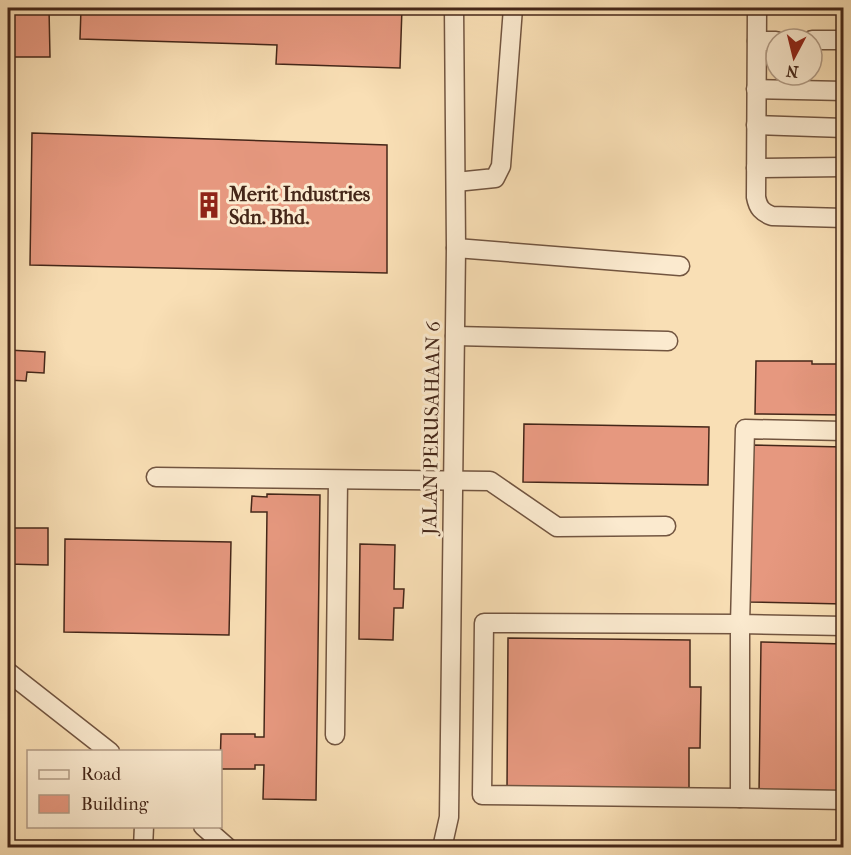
<svg xmlns="http://www.w3.org/2000/svg" width="851" height="855" font-family="'IM FELL French Canon',serif">
<style>
.building{fill:#e6987f;stroke:#452719;stroke-width:1.5}
.lines{fill:none;stroke-linecap:round;stroke-linejoin:round}
.minor-casing{stroke:#725540;stroke-width:21}
.minor{stroke:#fbeacf;stroke-width:18}
.labels{text-anchor:middle;stroke-width:6;stroke-linejoin:round;paint-order:stroke}
.poi-label{font-size:20px;font-weight:bold;fill:#452719;stroke:#fbeacf;text-anchor:start}
.street-label{font-size:20px;fill:#452719;stroke:#fbeacf}
</style>
<rect width="100%" height="100%" fill="#f9dfb5"/>
<filter id="stains"><feTurbulence type="fractalNoise" baseFrequency=".00333" numOctaves="4"/><feColorMatrix values="0 0 0 0 .2 0 0 0 0 .09 0 0 0 0 .02 0 0 0 .5 -.17"/></filter>
<radialGradient id="worn" r=".72"><stop offset=".6" stop-color="#630" stop-opacity="0"/><stop offset="1" stop-color="#630" stop-opacity=".3"/></radialGradient>
<g class="building">
<path d="M8,8H49L50,57H8Z"/>
<path d="M81,8H402L400,68L276,64L277,45L80,39Z"/>
<path d="M32,133L387,145V273L30,265Z"/>
<path d="M8,350L45,352L44,373L27,372L26,381L8,380Z"/>
<path d="M756,361H812V364H844V415L755,414Z"/>
<path d="M524,424L709,427L708,485L523,482Z"/>
<path d="M753,445L844,447V604L750,602Z"/>
<path d="M267,494L320,495L316,800L263,799L264,765H255V769H220L221,734H255V737H264L267,512H251L252,496L267,497Z"/>
<path d="M8,528H48V565L8,564Z"/>
<path d="M65,539L231,542L229,635L64,632Z"/>
<path d="M360,544L395,545L394,589H404L403,608H394L393,640L359,639Z"/>
<path d="M508,638L690,640V687H701L700,748H689V792L507,790Z"/>
<path d="M761,642L844,644V794L759,793Z"/>
</g>
<g class="lines">
<defs>
<g id="minor">
<path d="M757,8L756,197C758,208 762,212 772,216L844,218"/>
<path d="M812,40H844"/>
<path d="M757,41H776"/>
<path d="M756,89L844,91"/>
<path d="M756,125L844,128"/>
<path d="M756,168L844,167"/>
<path d="M456,182L495,178L501,166L513,8"/>
<path d="M456,248L680,266"/>
<path d="M455,336L668,341"/>
<path d="M844,431L745,429L740,624V798L482,795L484,623L740,624L844,626"/>
<path d="M156,477L490,481L557,527L666,526"/>
<path d="M8,672L110,752"/>
<path d="M335,735L338,480"/>
<path d="M740,798L844,800"/>
<path d="M203,826L228,848"/>
<path d="M143,848L144,826"/>
<path d="M442,848L449,817L456,248L454,8"/>
</g>
</defs>
<use href="#minor" class="minor-casing"/>
<use href="#minor" class="minor"/>
</g>
<defs>
<symbol id="building-bare" viewBox="-9 -9 18 18"><path d="M-4-6H4V6H1V3H-1V6H-4ZM-2.5-4.3h1.7v1.8h-1.7ZM.8-4.3h1.7v1.8H.8ZM-2.5-1h1.7V.8h-1.7ZM.8-1h1.7V.8H.8Z" fill="#8f2418" stroke="#fbeacf" stroke-width="2.5" paint-order="stroke"/></symbol>
</defs>
<g fill-rule="evenodd">
<use href="#building-bare" x="190" y="186" width="38" height="38"/>
</g>
<g class="labels">
<g class="poi-label">
<text x="229" y="201">Merit Industries<tspan x="229" dy="23">Sdn. Bhd.</tspan></text>
</g>
<g class="street-label">
<text transform="translate(431 428) rotate(-89)" y="7">JALAN PERUSAHAAN 6</text>
</g>
</g>
<rect width="851" height="855" fill="none" stroke="#f9dfb5" stroke-width="30"/>
<rect x="9" y="9" width="833" height="837" fill="none" stroke="#452719" stroke-width="3"/>
<rect x="15" y="15" width="821" height="825" fill="none" stroke="#452719" stroke-width="1.5"/>
<rect x="27" y="750" width="195" height="78" fill="#fbeacf" stroke="#b29c86" stroke-width="1.5"/>
<rect x="39" y="770" width="30" height="9" fill="#fbeacf" stroke="#b29c86" stroke-width="1.5"/>
<text x="81" y="780" font-size="18" fill="#452719">Road</text>
<rect x="39" y="795" width="30" height="18" fill="#e6987f" stroke="#b29c86" stroke-width="1.5"/>
<text x="81" y="810" font-size="18" fill="#452719">Building</text>
<g transform="translate(794 57) rotate(187)"><circle r="28" fill="#fbeacf" stroke="#b29c86" stroke-width="1.5"/>
<path d="M0-4.5L10 22L0 15L-10 22Z" fill="#8f2418"/>
<text y="-9" font-size="16" font-weight="bold" text-anchor="middle" fill="#452719">N</text>
</g>
<rect width="100%" height="100%" filter="url(#stains)"/>
<rect width="100%" height="100%" fill="url(#worn)"/>
</svg>
